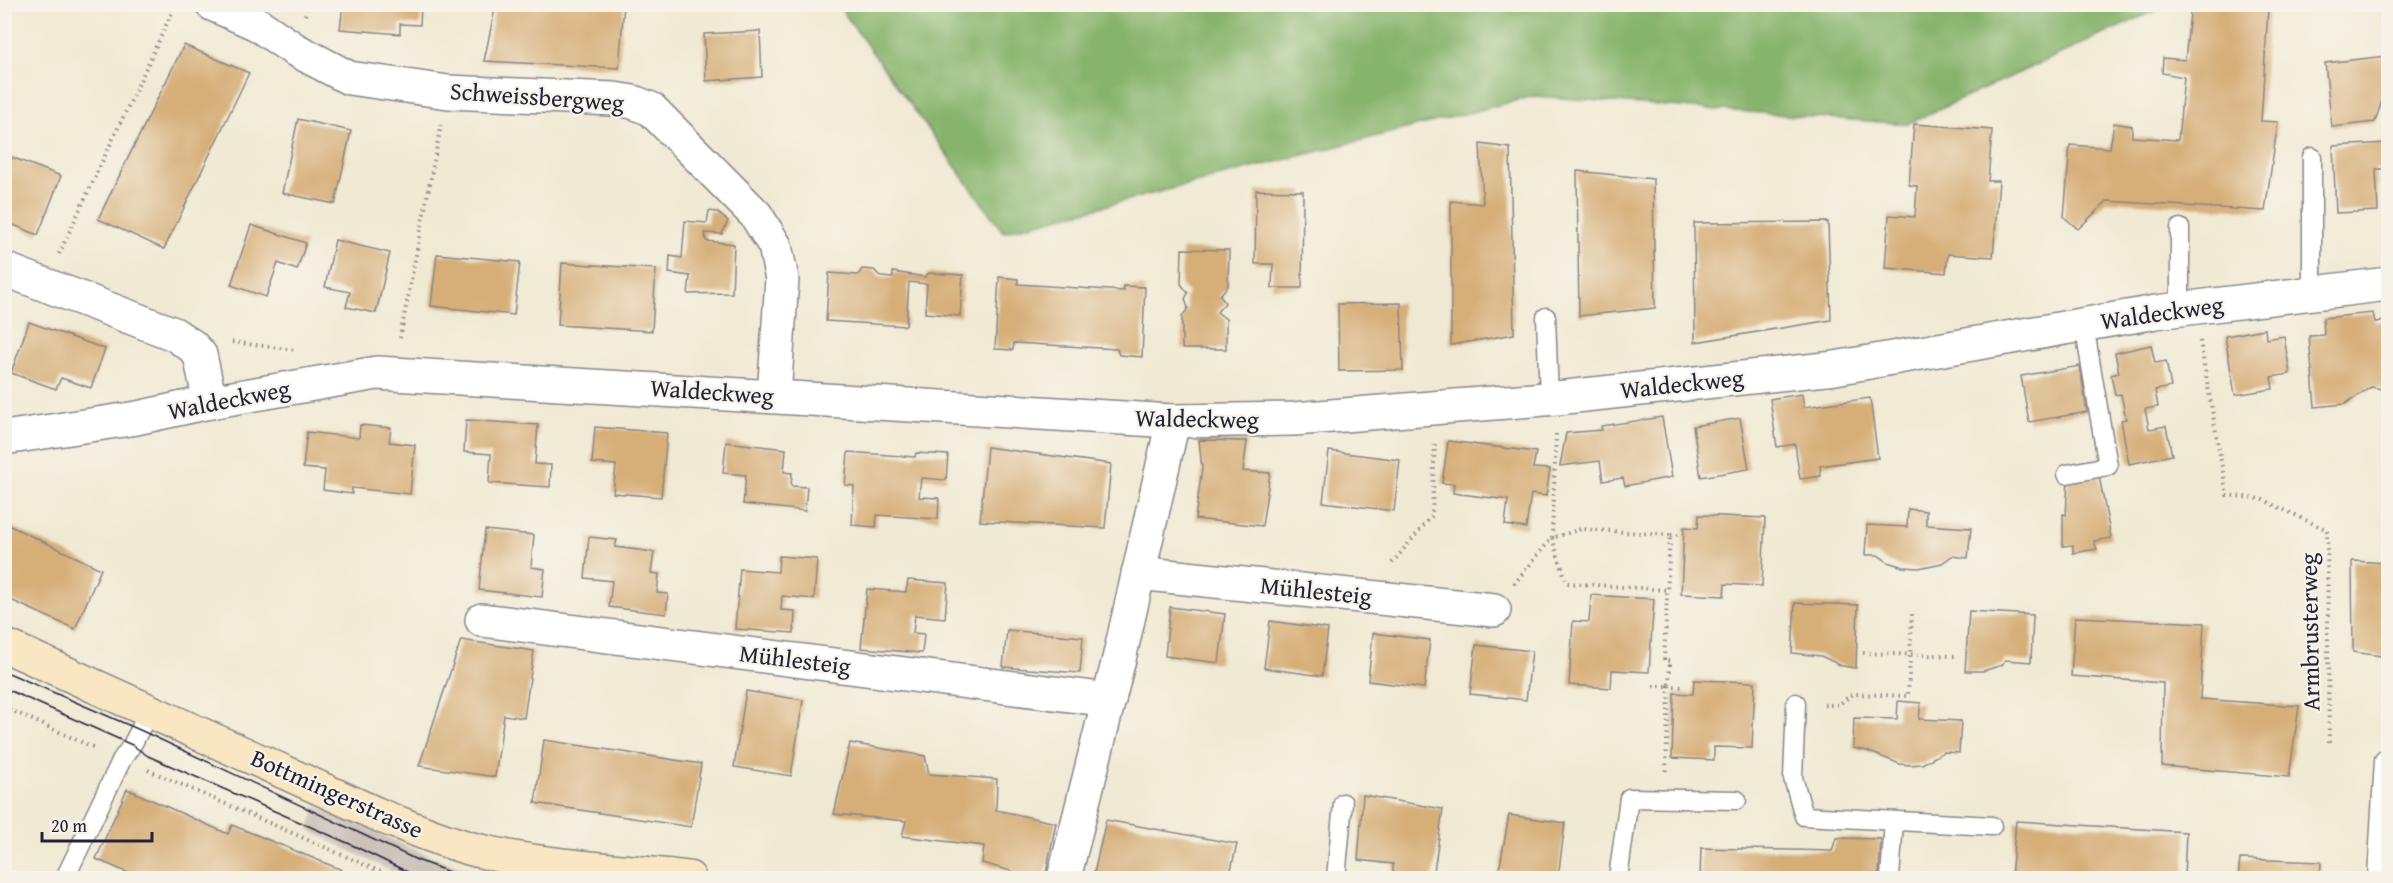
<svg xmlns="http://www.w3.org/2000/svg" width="2393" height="883" font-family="'Gentium Book Plus',serif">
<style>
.industrial{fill:#ccc2b9}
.forest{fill:#87b46c;stroke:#546b54;stroke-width:1.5}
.building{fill:#d6ae78}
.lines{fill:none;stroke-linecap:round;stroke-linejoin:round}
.lane-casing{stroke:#898687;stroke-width:21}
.street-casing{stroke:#898687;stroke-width:36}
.secondary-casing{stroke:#898687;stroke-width:36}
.path{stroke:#898687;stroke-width:4;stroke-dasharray:1.5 4.5;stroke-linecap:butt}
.lane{stroke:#fff;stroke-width:18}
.street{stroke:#fff;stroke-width:33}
.secondary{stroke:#f9e7c3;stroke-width:33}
.tram{stroke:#22223b;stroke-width:1.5}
.labels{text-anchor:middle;stroke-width:4.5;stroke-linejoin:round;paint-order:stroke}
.street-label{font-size:24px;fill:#22223b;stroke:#f7f3e8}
</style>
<rect width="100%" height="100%" fill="#f7f3e8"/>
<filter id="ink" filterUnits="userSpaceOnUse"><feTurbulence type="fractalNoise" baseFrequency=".0167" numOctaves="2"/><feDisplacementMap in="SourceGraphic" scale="12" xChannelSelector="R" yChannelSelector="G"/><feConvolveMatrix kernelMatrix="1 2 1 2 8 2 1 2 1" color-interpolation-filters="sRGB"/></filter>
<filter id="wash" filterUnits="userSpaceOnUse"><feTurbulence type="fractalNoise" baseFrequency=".008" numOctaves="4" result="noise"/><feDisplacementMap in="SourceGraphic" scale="24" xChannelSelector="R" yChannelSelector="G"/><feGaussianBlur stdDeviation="1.35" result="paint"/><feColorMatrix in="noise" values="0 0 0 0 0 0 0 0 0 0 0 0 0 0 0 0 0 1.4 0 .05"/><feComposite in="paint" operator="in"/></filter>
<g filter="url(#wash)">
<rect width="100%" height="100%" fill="#f0e9d3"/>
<path class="industrial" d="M316,806L420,852L490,878H404L309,830Z"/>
<path class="forest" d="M838,5H2167L1907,124L1534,96L1003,232Z"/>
<g id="blocks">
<g class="building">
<path d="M496,4H624L619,68L484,61Z"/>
<path d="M2191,4L2268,9L2261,121L2278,122L2265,211L2107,201L2078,229L2064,217L2070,145L2110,148L2114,123L2132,126V137L2178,140L2184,77L2162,73L2163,58L2185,60Z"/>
<path d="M343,5H421L420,25L400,24V34L340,29Z"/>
<path d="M760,31L762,77L706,81L704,34Z"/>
<path d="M184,45L249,73L164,249L98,219Z"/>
<path d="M2387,56L2388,81L2375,122L2332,127L2325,63Z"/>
<path d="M298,119L351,131L335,204L282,193Z"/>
<path d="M1914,124L1992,130L1988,181H1999L1993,257L1948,254L1946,273L1885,268L1889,215L1915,217L1917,186L1909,185Z"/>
<path d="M2388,143V169H2376L2378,211L2336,213L2333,146Z"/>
<path d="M1480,144L1510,148L1514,334L1451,345V201L1483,204Z"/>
<path d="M6,155L61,176L38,235L4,221Z"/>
<path d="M1577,171L1653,179L1655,308L1579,316Z"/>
<path d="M1256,190L1303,191L1302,288H1272L1273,264H1255Z"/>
<path d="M709,211L717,212L728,221L722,234L705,233L706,241L734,244L732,293L688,294L690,276L669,273L670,256L682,258L685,221L707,223Z"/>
<path d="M1828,222L1831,320L1695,342L1694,223Z"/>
<path d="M251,225L306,243L297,270L278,263L266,297L231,285Z"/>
<path d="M335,240L390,253L376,313L346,307L350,292L325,287Z"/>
<path d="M1182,249L1229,250L1228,286L1220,295L1225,303L1217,312L1226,319V349H1182V317L1188,308L1185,299L1188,293L1181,284Z"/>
<path d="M437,254L520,262L514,315L431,306Z"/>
<path d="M562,263L656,269L652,331L558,325Z"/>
<path d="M862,269L874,270L881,277L893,278V272L925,277L929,273L963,275L960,316L925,313L927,284L909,282L906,326L826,321L829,273L858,275Z"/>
<path d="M999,277L1018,279V284L1124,291L1123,286L1145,287L1142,357L1119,355L1117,349L1014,343L1013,350L995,349Z"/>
<path d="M1401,303L1403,370L1339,371L1338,304Z"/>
<path d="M2373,313L2375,322L2388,321V390L2371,387L2345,404L2315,407L2309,336L2324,335L2323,318Z"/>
<path d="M29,322L105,349L91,388L61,378L56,389L11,373Z"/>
<path d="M2265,329L2266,339L2284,336L2290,374L2271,377L2273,389L2235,395L2225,336Z"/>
<path d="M2151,345L2155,363L2166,361L2171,387L2155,390L2158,407L2145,409L2149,429L2166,426L2172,455L2129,464L2121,420L2126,419L2121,394L2115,395L2111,375L2119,373L2115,353Z"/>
<path d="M2080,366L2087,412L2029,422L2021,376Z"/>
<path d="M1802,394L1804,407L1870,398L1878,458L1820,466L1821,476L1800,479L1795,444L1777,447L1770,399Z"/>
<path d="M1662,417L1672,477L1625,486L1623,478L1603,481L1600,461L1560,466L1566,433L1602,430L1601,426Z"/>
<path d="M1740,418L1749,469L1701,477L1693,426Z"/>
<path d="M466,420L538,425L535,464L551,465L550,487L489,483L491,454L464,452Z"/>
<path d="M360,425L391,428L389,442L415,445L410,494L352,488V494L323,490L325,470L303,468L307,432L359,438Z"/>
<path d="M595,427L667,433L661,497L613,493L616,465L592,463Z"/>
<path d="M1199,440L1247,441L1243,471L1270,473L1262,526L1195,519L1202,469Z"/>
<path d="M1448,441L1536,452L1533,468L1550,469L1546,496L1531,494L1526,528L1505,525L1508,500L1453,493L1454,484L1442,483Z"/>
<path d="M726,442L786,449L784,472L792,473L791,486L807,487L805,511L743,504L746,475L723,473Z"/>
<path d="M987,447L1111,464L1105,528L980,521Z"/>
<path d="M1329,451L1400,460L1394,511L1323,502Z"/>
<path d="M848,452L915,457L916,453L948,455L946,480L921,478L919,497L939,498L938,519L877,515L876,527L852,525L854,486L845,485Z"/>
<path d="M2099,476L2111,538L2094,541L2097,549L2073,553V545L2063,546V514L2066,515L2068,480Z"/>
<path d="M1908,509L1926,511V525L1971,528L1968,558L1952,556L1942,563L1919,568L1903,567L1888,562L1878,555H1865L1867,525L1907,527Z"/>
<path d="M1699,515L1765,518L1762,586L1725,584L1724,596L1681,594L1684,527L1698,528Z"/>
<path d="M4,523L101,569L75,629L4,597Z"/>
<path d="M485,530L534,535L531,567L545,569L542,597L479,590Z"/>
<path d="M589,537L617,540L615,547L654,552L651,573L659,574L657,593L668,594L666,614L609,607L612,581L585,578Z"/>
<path d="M779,556L817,559L814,599L782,596L781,610L795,611L794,633L735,629L740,569L778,572Z"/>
<path d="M2352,561L2388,563V657L2353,652Z"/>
<path d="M908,580L948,583L945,618L915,615L913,633L924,634L922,653L861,648L867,589L906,592Z"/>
<path d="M1591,595L1654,599L1649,672L1612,670L1611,688L1569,685L1573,621L1589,622Z"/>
<path d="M1795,603L1858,605L1856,668L1842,666L1821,656L1792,653Z"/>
<path d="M1170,607L1225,614L1219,663L1165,656Z"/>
<path d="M1969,611L2033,615L2031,662L2005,660L2002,665L1983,671H1965Z"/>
<path d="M2075,617L2204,623L2200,699L2299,706L2289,777L2162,766L2163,683L2071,676Z"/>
<path d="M1270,621L1328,629L1322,676L1264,668Z"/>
<path d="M1007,630L1083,637L1080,673L1003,667Z"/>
<path d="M1373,633L1430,640L1424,688L1368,681Z"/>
<path d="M461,640L534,651L524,718L504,715L495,777L419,766Z"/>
<path d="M1476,645L1532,651L1526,700L1470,694Z"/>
<path d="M1694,680L1755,682L1752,748L1714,747V760L1672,758L1674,693L1693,694Z"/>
<path d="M746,691L803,700L791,776L734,767Z"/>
<path d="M1898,701L1921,703L1919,719L1961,721L1959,753L1944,752L1922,764L1910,765L1900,764L1867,751L1853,748L1854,718L1897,719Z"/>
<path d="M544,740L701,764L691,827L535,803Z"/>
<path d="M850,743L925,756L929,774L997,779L996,810L1056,823L1045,878H1036L982,863L984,846L902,836L906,821L834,814Z"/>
<path d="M127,789L228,834L232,825L342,870L338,878H140L96,859Z"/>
<path d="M1363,795L1443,809L1433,878L1393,876V864L1358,860Z"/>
<path d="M1509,815L1565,823L1558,878H1542L1499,871Z"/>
<path d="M1106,820L1237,844L1229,878H1093Z"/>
<path d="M2016,821L2186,832L2184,878H2011Z"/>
<path d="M1836,838L1881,839L1879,874H1829V878H1700L1701,848L1832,851Z"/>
<path d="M2240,859L2321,862L2320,878H2238Z"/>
</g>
</g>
</g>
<g filter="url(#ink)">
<use href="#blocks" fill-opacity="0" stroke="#898687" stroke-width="1.5"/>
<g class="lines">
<defs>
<g id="lane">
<path d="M2312,293V157"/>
<path d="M2180,309V228"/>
<path d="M1546,317L1549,398"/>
<path d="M2067,474L2108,466L2084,325"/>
<path d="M1796,703L1793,778L1804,816L1992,826"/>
<path d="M65,878L122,759L132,745L150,710"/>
<path d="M1336,878L1343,803"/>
<path d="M1618,878L1629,798L1737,800"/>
<path d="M1890,878L1894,821"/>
<path d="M2377,878L2384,760"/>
</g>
<g id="street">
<path d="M212,4L257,24L294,49L349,78L448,92L614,99L633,102L651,109L756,215L775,246L782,279L774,396"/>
<path d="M4,269L174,334L192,346L200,355L210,402"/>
<path d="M4,438L137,418L210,402L377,373L1173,421L1294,419L1557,398L1835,368L2156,312L2388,284"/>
<path d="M1138,573L1494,610"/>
<path d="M482,620L1109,700"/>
<path d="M1064,878L1119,659L1173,421"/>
</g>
<path id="secondary" d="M4,645L381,816C412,828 444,842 476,850C545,867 618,869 689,878"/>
</defs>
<use href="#lane" class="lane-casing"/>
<use href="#street" class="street-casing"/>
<use href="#secondary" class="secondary-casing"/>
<g class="path">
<path d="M305,15L309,4"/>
<path d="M59,254L176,4"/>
<path d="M400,338L441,125"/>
<path d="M2200,341L2227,495L2261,499L2327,530L2329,743"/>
<path d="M232,342L296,350"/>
<path d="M1556,434L1552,538L1581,529L1670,535"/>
<path d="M1552,538L1567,583L1667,590"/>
<path d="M1392,563L1432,516L1435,441"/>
<path d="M1514,584L1551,539"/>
<path d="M1863,653L1956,656"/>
<path d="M1653,686H1669L1670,661H1664L1670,535H1678"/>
<path d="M1824,705H1838L1853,694L1908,696L1912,614"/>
<path d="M4,707L97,749"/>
<path d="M148,770L395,878"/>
<path d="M1666,771L1669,686L1686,687"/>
</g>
<use href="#lane" class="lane"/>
<use href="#street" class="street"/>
<use href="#secondary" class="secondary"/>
<g class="tram">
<path d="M4,671L140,730L417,860L465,878"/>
<path d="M4,688L132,745L148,756L350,844L420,878"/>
</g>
</g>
</g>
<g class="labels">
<g class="street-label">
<text transform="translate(537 97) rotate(4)" y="8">Schweissbergweg</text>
<text transform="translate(2162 313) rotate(-8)" y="8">Waldeckweg</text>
<text transform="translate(1682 384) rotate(-6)" y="8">Waldeckweg</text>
<text transform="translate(712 392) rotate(4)" y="8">Waldeckweg</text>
<text transform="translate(229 400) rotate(-11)" y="8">Waldeckweg</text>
<text transform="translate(1197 419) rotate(1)" y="8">Waldeckweg</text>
<text transform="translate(1316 591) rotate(6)" y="8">Mühlesteig</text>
<text transform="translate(2310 632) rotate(-91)" y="8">Armbrusterweg</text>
<text transform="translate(795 660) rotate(7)" y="8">Mühlesteig</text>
<text transform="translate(337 794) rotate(24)" y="8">Bottmingerstrasse</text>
</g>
</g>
<rect width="2393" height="883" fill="none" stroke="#f7f3e8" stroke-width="24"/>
<path d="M42 832v9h110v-9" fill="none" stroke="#22223b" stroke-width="3"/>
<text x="51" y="832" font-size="18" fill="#22223b" stroke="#f7f3e8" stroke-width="4.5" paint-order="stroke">20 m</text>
</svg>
